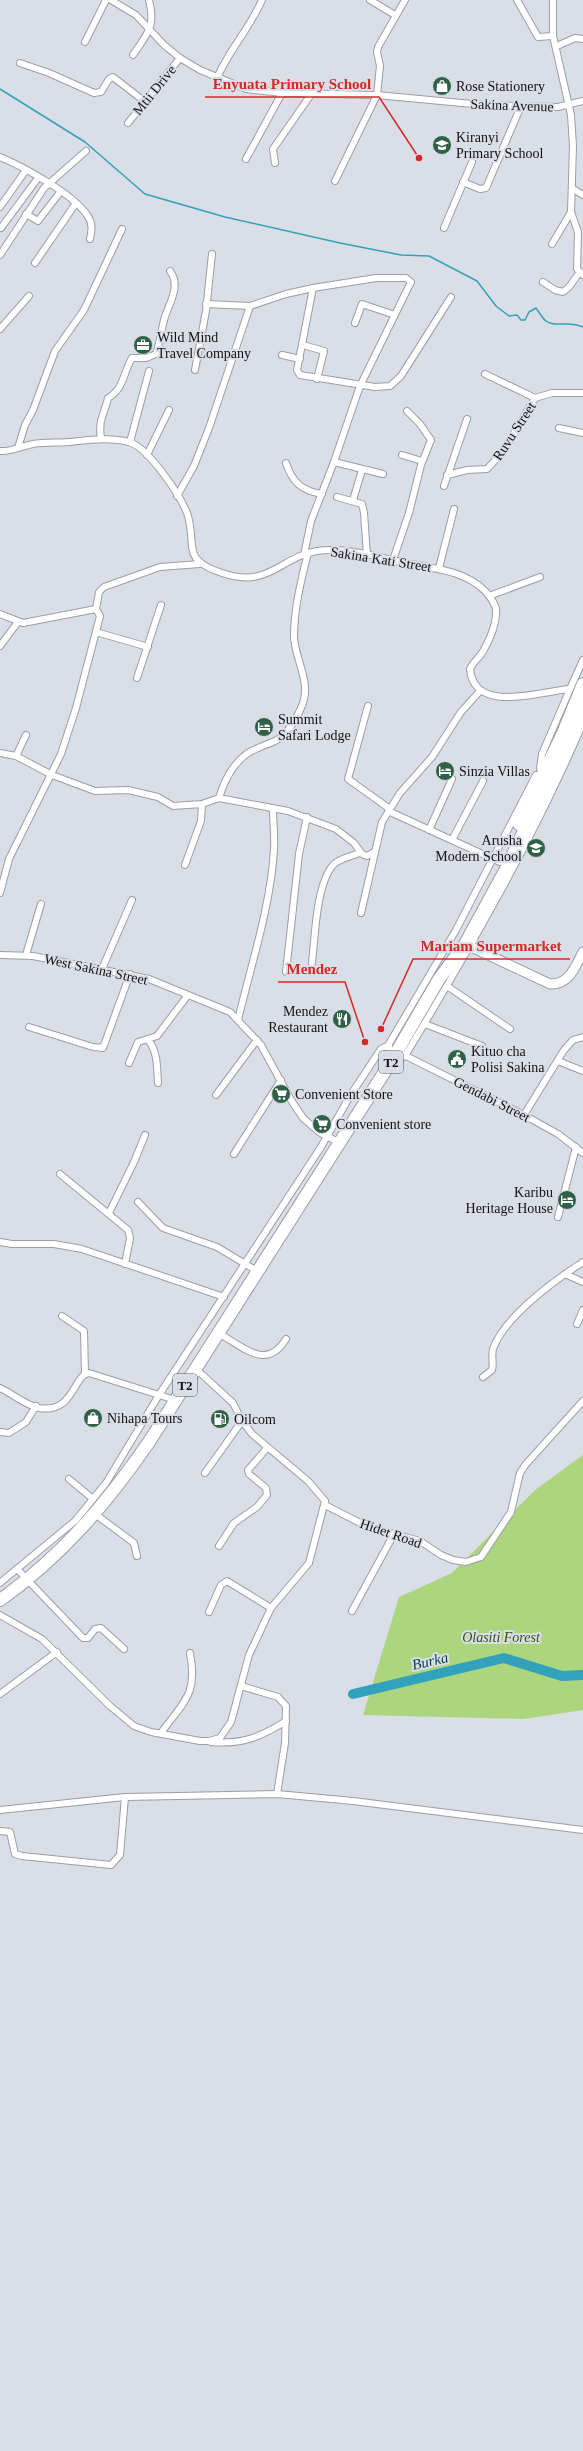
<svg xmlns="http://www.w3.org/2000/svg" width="583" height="2451" font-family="'Times New Roman',serif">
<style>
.green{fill:#acd67d}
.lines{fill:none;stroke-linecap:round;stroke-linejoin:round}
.stream{stroke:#32a1bc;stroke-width:1.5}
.river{stroke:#32a1bc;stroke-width:10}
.street-casing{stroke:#9a9ea6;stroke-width:8}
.secondary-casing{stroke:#9a9ea6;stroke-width:11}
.highway-casing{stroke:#9a9ea6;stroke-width:14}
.street{stroke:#fff;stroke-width:6}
.secondary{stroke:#fff;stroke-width:9}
.highway{stroke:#fff;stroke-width:12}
.labels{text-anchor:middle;stroke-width:4;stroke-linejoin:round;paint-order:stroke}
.shield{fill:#dadfe7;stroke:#4d5053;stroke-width:1}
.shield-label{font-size:13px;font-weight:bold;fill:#101214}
.poi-label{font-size:14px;fill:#101214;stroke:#dadfe7;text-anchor:start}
.street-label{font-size:14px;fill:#101214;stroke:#dadfe7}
.park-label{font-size:14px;font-style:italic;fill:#354f0d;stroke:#dadfe7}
.water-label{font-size:15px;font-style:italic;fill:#014553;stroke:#dadfe7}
.leader{fill:none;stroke:#d62828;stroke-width:1.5}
.callout-dot{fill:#d62828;stroke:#dadfe7;stroke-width:1.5}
.callout-label{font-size:15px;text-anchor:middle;font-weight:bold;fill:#d62828;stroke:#dadfe7;stroke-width:4;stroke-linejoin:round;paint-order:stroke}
</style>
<rect width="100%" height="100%" fill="#dadfe7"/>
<path class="green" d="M583,1455V1710L524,1719L363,1715L399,1597L452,1573L535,1490Z"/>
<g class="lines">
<path class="stream" d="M0,89L85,142L145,194L225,217L340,243L401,255L429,256L477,281L496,306L509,316L517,315L521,320H525L529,312L536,308C539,312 543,319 546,321C555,328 569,320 583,327"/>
<path class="river" d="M353,1694L504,1658L562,1676L583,1675"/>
<defs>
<g id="street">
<path d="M111,0L136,15L164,45L180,58L200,70L246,89L282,93L377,95L483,105L558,107L583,101"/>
<path d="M370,0L395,15"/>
<path d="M517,0L538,37L553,36"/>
<path d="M553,0V36L571,115L573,146L571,212L578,232L577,269L583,275"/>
<path d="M85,42L106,0"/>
<path d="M557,46L575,38L583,39"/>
<path d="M133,55C147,34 156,27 149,0"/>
<path d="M20,63L49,73L94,93L101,92L109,79L113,77L144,101"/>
<path d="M217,78C229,50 250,28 262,0"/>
<path d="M128,123L180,58"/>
<path d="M0,157C24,167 73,194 87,215C93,223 92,230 90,239"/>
<path d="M246,159L282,93"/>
<path d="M275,163L273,149L312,93"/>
<path d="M335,181L377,95L380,66L377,52L378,47L405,0"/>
<path d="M463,182L480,189L486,188L521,106"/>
<path d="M573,189L583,195"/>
<path d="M0,207L26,170"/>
<path d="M26,214L38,221L61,191"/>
<path d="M1,228L38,178"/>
<path d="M444,228L472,162"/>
<path d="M552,244L571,212"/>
<path d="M0,255L44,188L86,151"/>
<path d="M35,263L76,203"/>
<path d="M543,282L555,290L563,292L569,287L579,273"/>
<path d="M313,288L297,370L300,375L375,387L390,386L401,376L451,297"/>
<path d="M206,304L250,306L286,294L313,288L376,278H406L411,282L360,386L334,462L311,521L304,555"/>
<path d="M355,323L362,304L395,315"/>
<path d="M0,329L29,296"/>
<path d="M303,345L324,351L317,379"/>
<path d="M282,355L300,359"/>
<path d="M195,370L206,311L212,254"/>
<path d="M485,374L535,398"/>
<path d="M559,428L583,433"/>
<path d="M101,439C98,419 104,416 108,398C124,389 123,373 132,358H146L156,354C160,343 161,332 164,320C168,305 182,286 170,271"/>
<path d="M130,442L149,371"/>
<path d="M18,448L25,425L33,410L55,351L84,310L122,229"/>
<path d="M0,451C11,452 22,446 33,444C45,442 57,443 69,442C89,440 110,437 129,442C148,447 180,495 187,513C198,545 179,559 222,573C269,589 280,557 317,551C341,547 372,555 396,561C427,569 462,567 486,592C490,597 495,603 496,609C497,624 489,641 482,653C478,659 473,662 470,669C474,715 541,691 570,689L583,660"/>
<path d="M147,455L169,410"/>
<path d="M402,455L422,461"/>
<path d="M334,462L383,474"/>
<path d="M286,463C292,482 302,491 322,494"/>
<path d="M447,475L467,470L487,469L502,453L535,398L552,393H583"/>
<path d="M444,486L467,419"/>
<path d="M177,496L194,466L209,428L250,306"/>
<path d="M337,497L362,504L364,513L367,555"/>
<path d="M353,500L362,470"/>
<path d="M393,560L409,513L421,465L431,440L420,424L407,411"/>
<path d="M439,568L454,509"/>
<path d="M489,596L540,577"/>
<path d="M96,609L99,592L104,587L160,567L200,564"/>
<path d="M0,614L23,623L96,609L100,616L76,708L61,754L9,859L0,893"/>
<path d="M96,632L148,647"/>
<path d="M0,646L18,622"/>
<path d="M137,678L161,605"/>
<path d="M368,706L348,779L390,809"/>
<path d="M0,753L16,756L52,775L95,791L128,790L158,797L173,806L202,804L219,798L288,811L336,829L354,843L362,854L367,856L374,852"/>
<path d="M16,756L26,735"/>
<path d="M540,769L542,754L570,689"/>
<path d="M536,775L456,930L389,1044V1065L405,1056C470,948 533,840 583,723"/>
<path d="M219,798C224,781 232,764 248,753C256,748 266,745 275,741C287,735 296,719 301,708C313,683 295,661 294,637C294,609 301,580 308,553"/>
<path d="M388,811L500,862"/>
<path d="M429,830L452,779"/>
<path d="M452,840L483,781"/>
<path d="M185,865L201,821L202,804"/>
<path d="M361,913L382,822L400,793L432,757L461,712L480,691"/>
<path d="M0,955L33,956L149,979L230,1012L261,1045L291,1100L303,1118L319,1132L338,1142"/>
<path d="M26,955L41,904"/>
<path d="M312,963C315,937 316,883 334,864C341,858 351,856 360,853"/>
<path d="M102,969L132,900"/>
<path d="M286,972L299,854L307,817"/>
<path d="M447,986L510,1029"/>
<path d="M238,1020C251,965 271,905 274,849C275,836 273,823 273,809"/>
<path d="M425,1024L482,1046"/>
<path d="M29,1027L93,1047L103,1048L130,974"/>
<path d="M148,1040C158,1051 157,1069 158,1083"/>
<path d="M402,1054L524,1115L558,1134L583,1153"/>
<path d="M558,1061L583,1071"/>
<path d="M129,1063L138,1042L157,1036L188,995"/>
<path d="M216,1095L257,1040"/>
<path d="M524,1115L564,1050L573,1040L583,1037"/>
<path d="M234,1154L281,1080"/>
<path d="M60,1174L128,1230L130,1238L125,1264"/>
<path d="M138,1202L163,1228L217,1247L257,1271"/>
<path d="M109,1213L134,1162L145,1135"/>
<path d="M558,1217L576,1147"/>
<path d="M0,1242L12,1244H54L82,1249L224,1297"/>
<path d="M565,1274L583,1282"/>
<path d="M62,1316L84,1331L85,1374"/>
<path d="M577,1324L583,1310"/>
<path d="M218,1333C243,1346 266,1372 286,1339"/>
<path d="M483,1377L492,1370C494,1363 491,1356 493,1349C504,1317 555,1280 583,1262"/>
<path d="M0,1388C13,1394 25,1405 39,1408C74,1414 73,1375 89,1373L175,1400"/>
<path d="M0,1432L9,1433L26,1422L36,1406"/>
<path d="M205,1473L242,1421"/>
<path d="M69,1479L93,1499"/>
<path d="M325,1505L368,1527L420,1541L441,1555L453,1560L466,1562L481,1557L511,1512L520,1473L526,1464L583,1401"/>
<path d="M95,1514L134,1543L137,1556"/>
<path d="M219,1546L234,1523L257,1507L267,1495L266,1488L249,1474L248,1470L267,1448"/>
<path d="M18,1570L83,1638H88L95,1629L101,1628L124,1649"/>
<path d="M0,1583L75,1521L106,1483L159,1395L321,1147L350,1096L381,1049L389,1045"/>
<path d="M352,1611L394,1534"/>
<path d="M209,1612L221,1585L227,1581L271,1608"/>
<path d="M0,1615L42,1639L110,1706L134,1726L151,1732L200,1741H209L220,1738L231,1722L249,1655L271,1608L309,1563L325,1501L308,1481L252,1434L242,1421L233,1403L196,1369"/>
<path d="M241,1686L278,1697L286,1706L285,1743L277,1794"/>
<path d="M0,1694L57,1652"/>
<path d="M161,1733C184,1701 198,1695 190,1653"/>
<path d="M211,1742C241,1745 261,1737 286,1721"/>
<path d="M0,1810L125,1797L277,1794L353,1801L583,1830"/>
<path d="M0,1831L10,1832L15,1854L22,1856L111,1865L120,1855L125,1797"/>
</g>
<path id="secondary" d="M465,944L550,984C569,985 575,967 583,952"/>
<g id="highway">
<path d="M519,824L563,733L583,684"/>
<path d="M0,1600C61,1557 107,1503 149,1442L389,1065L439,979L465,944L507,867L583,706"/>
</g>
</defs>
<use href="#street" class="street-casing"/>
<use href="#secondary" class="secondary-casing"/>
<use href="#highway" class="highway-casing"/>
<use href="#street" class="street"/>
<use href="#secondary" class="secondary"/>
<use href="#highway" class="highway"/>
</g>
<defs>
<symbol id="shop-disc" viewBox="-11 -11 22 22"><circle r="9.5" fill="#2e6146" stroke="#dadfe7"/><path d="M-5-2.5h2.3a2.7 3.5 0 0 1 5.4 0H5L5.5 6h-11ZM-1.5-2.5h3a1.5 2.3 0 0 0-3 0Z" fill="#fff"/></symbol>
<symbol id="school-disc" viewBox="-11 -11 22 22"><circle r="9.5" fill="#2e6146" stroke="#dadfe7"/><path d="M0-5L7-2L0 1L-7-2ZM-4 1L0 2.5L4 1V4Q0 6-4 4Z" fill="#fff"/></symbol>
<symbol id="office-disc" viewBox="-11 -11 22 22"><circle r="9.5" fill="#2e6146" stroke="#dadfe7"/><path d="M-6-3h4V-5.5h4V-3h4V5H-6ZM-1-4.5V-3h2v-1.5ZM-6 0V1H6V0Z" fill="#fff"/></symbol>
<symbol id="hotel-disc" viewBox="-11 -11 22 22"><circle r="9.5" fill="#2e6146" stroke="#dadfe7"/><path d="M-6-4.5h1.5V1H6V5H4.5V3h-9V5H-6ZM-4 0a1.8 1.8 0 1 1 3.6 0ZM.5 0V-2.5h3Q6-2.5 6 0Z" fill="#fff"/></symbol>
<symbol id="restaurant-disc" viewBox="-11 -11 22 22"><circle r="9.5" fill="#2e6146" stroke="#dadfe7"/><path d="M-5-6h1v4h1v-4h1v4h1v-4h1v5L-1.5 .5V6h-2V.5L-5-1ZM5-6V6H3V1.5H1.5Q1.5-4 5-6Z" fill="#fff"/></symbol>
<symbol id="civic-disc" viewBox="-11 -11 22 22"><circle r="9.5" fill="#2e6146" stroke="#dadfe7"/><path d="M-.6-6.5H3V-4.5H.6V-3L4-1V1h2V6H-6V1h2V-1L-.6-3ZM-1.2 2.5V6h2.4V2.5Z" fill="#fff"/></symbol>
<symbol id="supermarket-disc" viewBox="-11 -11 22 22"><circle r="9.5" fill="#2e6146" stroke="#dadfe7"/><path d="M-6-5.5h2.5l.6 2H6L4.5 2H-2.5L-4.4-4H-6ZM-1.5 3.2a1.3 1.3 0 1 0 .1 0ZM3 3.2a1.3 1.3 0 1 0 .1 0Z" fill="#fff"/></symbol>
<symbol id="fuel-disc" viewBox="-11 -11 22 22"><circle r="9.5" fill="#2e6146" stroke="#dadfe7"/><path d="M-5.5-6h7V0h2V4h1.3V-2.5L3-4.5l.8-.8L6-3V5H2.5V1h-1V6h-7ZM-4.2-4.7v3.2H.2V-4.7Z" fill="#fff"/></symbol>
</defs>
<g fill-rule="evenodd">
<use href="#shop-disc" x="431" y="75" width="22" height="22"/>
<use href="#school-disc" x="431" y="134" width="22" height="22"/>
<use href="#office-disc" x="132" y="334" width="22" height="22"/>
<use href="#hotel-disc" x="253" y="716" width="22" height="22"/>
<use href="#hotel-disc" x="434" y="760" width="22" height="22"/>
<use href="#school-disc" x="525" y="837" width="22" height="22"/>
<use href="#restaurant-disc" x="331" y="1008" width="22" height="22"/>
<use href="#civic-disc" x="446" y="1048" width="22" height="22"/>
<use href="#supermarket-disc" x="270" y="1083" width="22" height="22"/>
<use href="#supermarket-disc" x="311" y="1113" width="22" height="22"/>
<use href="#hotel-disc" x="556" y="1189" width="22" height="22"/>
<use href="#shop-disc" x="82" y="1407" width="22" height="22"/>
<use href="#fuel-disc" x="209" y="1408" width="22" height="22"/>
</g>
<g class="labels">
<g class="shield">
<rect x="379" y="1051" width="24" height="22" rx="3"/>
<rect x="173" y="1374" width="24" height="22" rx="3"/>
</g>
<g class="shield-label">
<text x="391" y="1067">T2</text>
<text x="185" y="1390">T2</text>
</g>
<g class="poi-label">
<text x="456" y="91">Rose Stationery</text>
<text x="456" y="142">Kiranyi<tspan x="456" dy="16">Primary School</tspan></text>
<text x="157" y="342">Wild Mind<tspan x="157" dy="16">Travel Company</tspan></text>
<text x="278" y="724">Summit<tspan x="278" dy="16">Safari Lodge</tspan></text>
<text x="459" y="776">Sinzia Villas</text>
<text x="522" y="845" text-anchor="end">Arusha<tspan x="522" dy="16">Modern School</tspan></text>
<text x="328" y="1016" text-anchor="end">Mendez<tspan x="328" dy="16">Restaurant</tspan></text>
<text x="471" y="1056">Kituo cha<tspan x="471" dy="16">Polisi Sakina</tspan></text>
<text x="295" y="1099">Convenient Store</text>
<text x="336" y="1129">Convenient store</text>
<text x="553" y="1197" text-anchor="end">Karibu<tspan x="553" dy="16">Heritage House</tspan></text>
<text x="107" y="1423">Nihapa Tours</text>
<text x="234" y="1424">Oilcom</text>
</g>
<g class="street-label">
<text transform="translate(154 90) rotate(-51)" y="5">Mtii Drive</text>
<text transform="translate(512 105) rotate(2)" y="5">Sakina Avenue</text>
<text transform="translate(514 431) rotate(-57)" y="5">Ruvu Street</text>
<text transform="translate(381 559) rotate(9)" y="5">Sakina Kati Street</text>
<text transform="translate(96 969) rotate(12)" y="5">West Sakina Street</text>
<text transform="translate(492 1099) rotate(27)" y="5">Gendabi Street</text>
<text transform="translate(391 1533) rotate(19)" y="5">Hidet Road</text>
</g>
<g class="park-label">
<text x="501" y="1642">Olasiti Forest</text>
</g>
<g class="water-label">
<text transform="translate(430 1661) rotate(-13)" y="5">Burka</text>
</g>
</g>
<path class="leader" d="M419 158L379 97H205M381 1029L413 959H570M365 1042L345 982H278"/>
<g class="callout-dot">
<circle cx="419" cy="158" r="4"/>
<circle cx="381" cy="1029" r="4"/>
<circle cx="365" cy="1042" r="4"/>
</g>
<g class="callout-label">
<text x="292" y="89">Enyuata Primary School</text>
<text x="491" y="951">Mariam Supermarket</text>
<text x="312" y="974">Mendez</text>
</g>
</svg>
